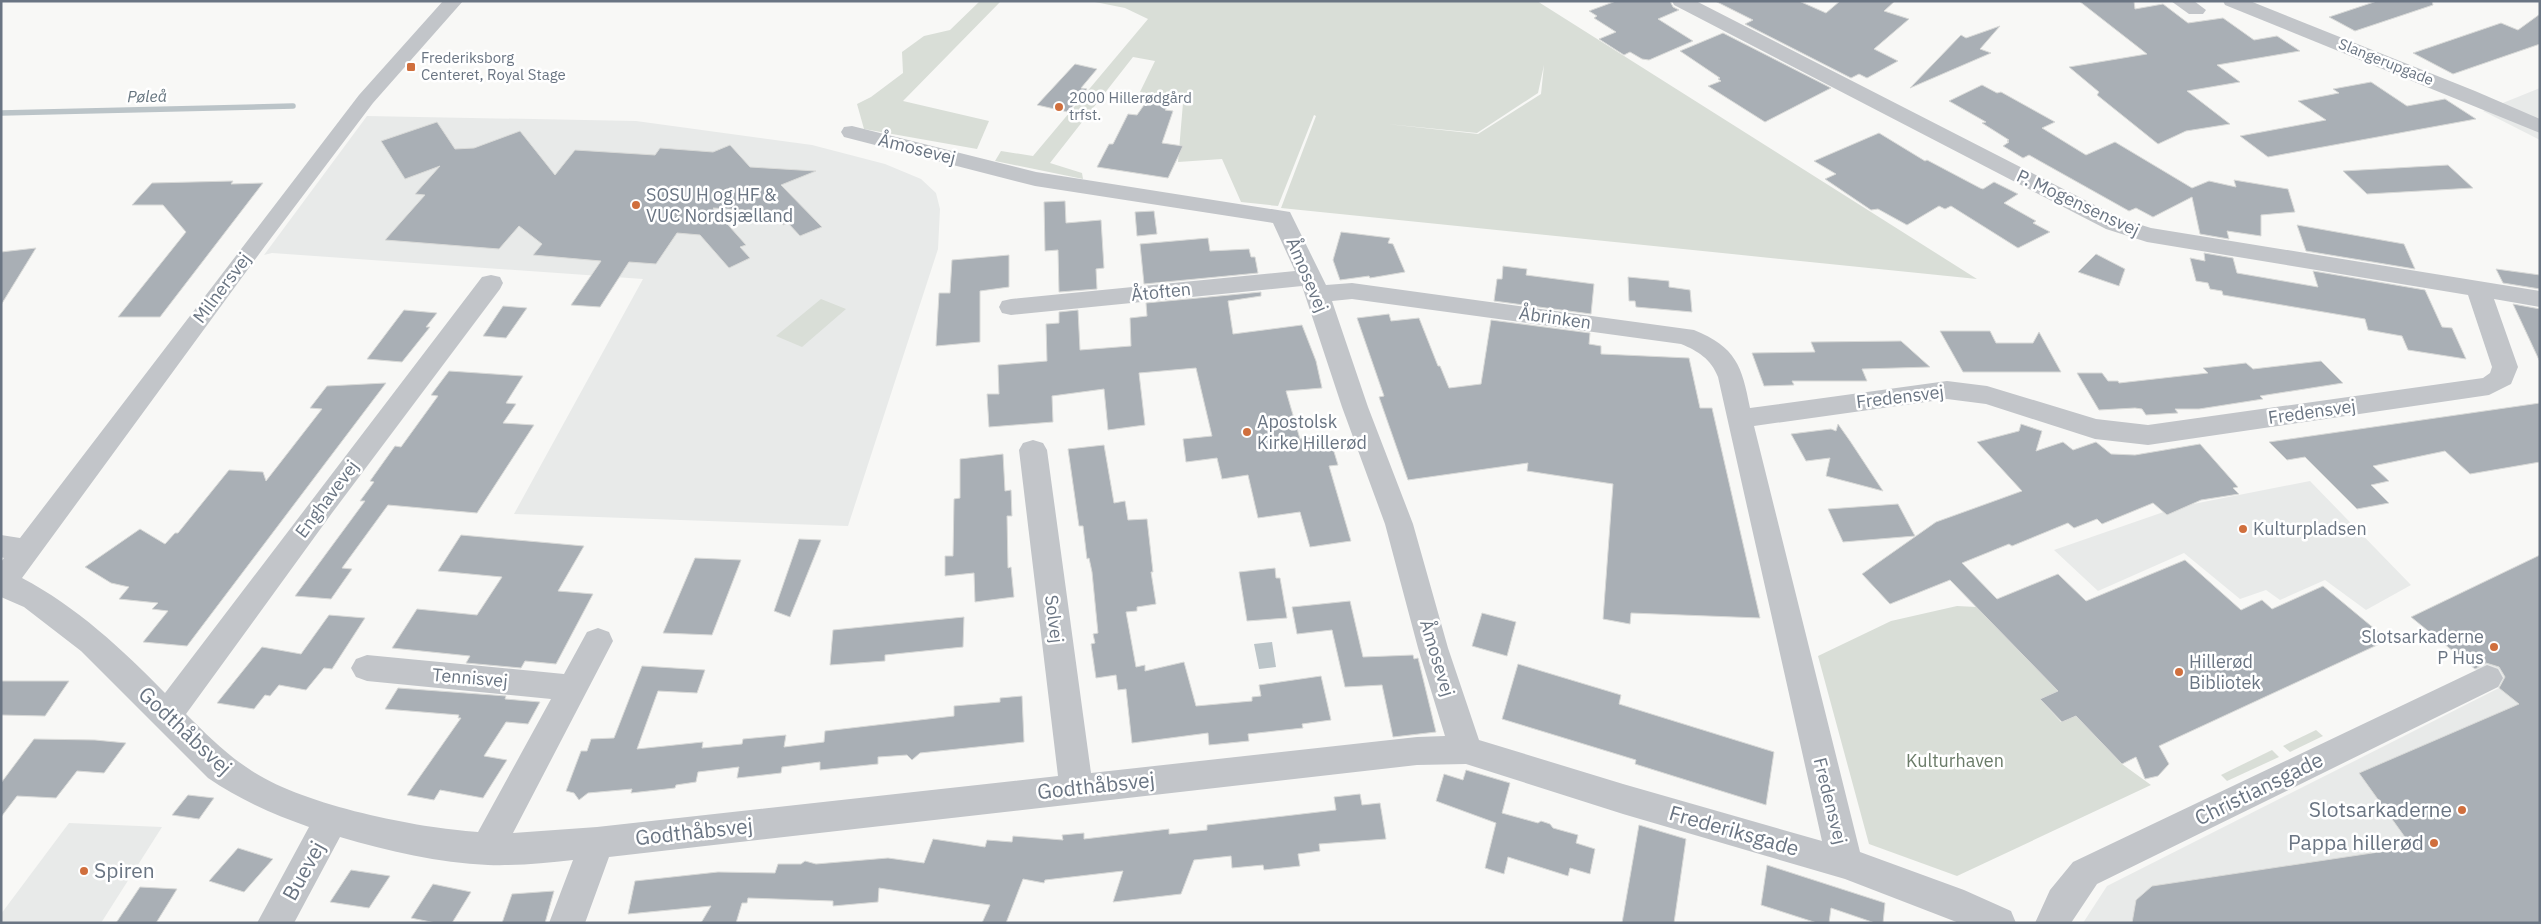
<svg xmlns="http://www.w3.org/2000/svg" width="2541" height="924" font-family="'IBM Plex Sans',sans-serif">
<style>
.built{fill:#e8eae9}
.green{fill:#d9ded7;fill-rule:evenodd}
.water{fill:#bbc4c8}
.lines{fill:none;stroke-linecap:round;stroke-linejoin:round}
.stream{stroke:#bbc4c8;stroke-width:5.5}
.building{fill:#a9afb5;stroke:#d9dad8}
.minor{fill:#c2c5c9;fill-rule:evenodd}
.poi-dot{fill:#d06f3d;stroke:#fff;stroke-width:2}
.labels{text-anchor:middle;stroke-width:5;stroke-linejoin:round;paint-order:stroke}
.far-poi-label{font-size:15px;fill:#6a7583;stroke:#fff;text-anchor:start}
.far-street-label{font-size:15px;fill:#6a7583;stroke:#fff}
.far-water-label{font-size:16px;font-style:italic;fill:#66757f;stroke:#fff}
.street-label{font-size:18px;fill:#6a7583;stroke:#fff}
.poi-label{font-size:18px;fill:#6a7583;stroke:#fff;text-anchor:start}
.park-label{font-size:18px;fill:#6a7b68;stroke:#fff}
.near-street-label{font-size:21px;fill:#6a7583;stroke:#fff}
.near-poi-label{font-size:21px;fill:#6a7583;stroke:#fff;text-anchor:end}
</style>
<rect width="100%" height="100%" fill="#f8f8f6"/>
<g class="built">
<path d="M2540,88V140L2483,111Z"/>
<path d="M367,116L636,121L812,145L885,164L921,179L936,193L940,209L938,249L848,526L514,514L643,279L272,253L264,255Z"/>
<path d="M2310,481L2411,585L2366,610L2325,580L2280,600L2266,590L2240,599L2184,553L2098,591L2054,550L2178,507Z"/>
<path d="M2540,555V923H2083L2107,886L2499,688L2411,617Z"/>
<path d="M69,823L162,827L101,923H1V914Z"/>
</g>
<g class="green">
<path d="M980,1H1001L903,101L989,121L977,149L864,129L857,104L871,97L903,73L902,52L924,36L950,30Z"/>
<path d="M1090,1H1537L1977,279L1281,208L1316,116L1314,115L1278,206L1241,202L1222,159L1178,162L1183,103L1140,92L1155,61L1133,57L1050,163L1082,173L1083,179L995,161L1001,151L1033,156L1148,19L1125,8ZM1544,65L1541,94L1478,134L1387,124L1477,133L1538,93Z"/>
<path d="M821,299L846,309L802,347L776,336Z"/>
<path d="M1957,606L1977,607L2058,691L2040,699L2061,722L2076,716L2122,764L2151,785L1957,876L1869,844L1818,656L1891,621Z"/>
<path d="M2316,730L2323,736L2290,752L2283,746Z"/>
<path d="M2272,750L2279,757L2227,781L2221,775Z"/>
</g>
<path class="water" d="M1272,642L1276,667L1259,669L1254,644Z"/>
<g class="lines">
<path class="stream" d="M1,113L293,106"/>
</g>
<g class="building">
<path d="M1616,1H1670L1673,7L1679,10L1658,19L1693,41L1649,60L1642,59L1630,52L1624,55L1599,39L1616,32L1594,18L1597,16L1589,11Z"/>
<path d="M1715,1H1799L1826,13L1840,1H1895L1884,11L1909,19L1874,49L1898,61L1867,78L1859,74L1851,78L1745,24L1753,20Z"/>
<path d="M2079,1H2134L2135,9L2163,4L2188,23L2223,18L2254,40L2277,36L2300,51L2217,65L2240,82L2187,91L2230,124L2186,131L2158,144L2097,95L2099,92L2069,67L2147,54Z"/>
<path d="M2377,1H2432L2433,5L2355,31L2329,17Z"/>
<path d="M2540,14V44L2453,74L2413,53L2501,23L2518,30Z"/>
<path d="M2000,26L1980,49L1991,53L1910,88L1961,35L1966,38Z"/>
<path d="M1723,33L1831,88L1765,122L1708,86L1721,81L1718,79L1720,78L1680,51Z"/>
<path d="M1075,64L1097,69L1081,88L1087,89L1068,112L1037,105Z"/>
<path d="M2371,82L2407,106L2445,99L2476,119L2268,157L2240,136L2326,120L2298,101L2339,93L2333,89Z"/>
<path d="M1982,85L1997,93L2001,92L2055,122L2042,128L2086,155L2115,142L2192,188L2209,181L2236,187L2234,180L2288,189L2295,212L2261,215V236L2227,231L2229,239L2200,234L2192,197L2153,217L2136,208L2129,211L2029,155L2023,158L2003,146L2009,142L2007,141L2009,140L1982,123L1986,122L1949,101Z"/>
<path d="M1151,95L1173,99L1165,110L1173,111L1162,143L1183,146L1168,178L1097,167L1109,144H1113L1128,114L1137,115Z"/>
<path d="M437,122L455,149L474,148L520,131L555,175L575,150L655,155L660,148L713,152L730,145L750,167L816,171L781,185L822,227L800,236L788,223L783,225L770,212L713,208L746,245L740,247L750,258L729,268L700,235L677,233L656,264L629,262L600,307L571,305L601,261L533,255L542,244L519,226L499,249L385,240L425,195L415,194L440,166L405,179L381,141Z"/>
<path d="M1879,133L1925,161L1927,160L1980,188L1983,189L1994,182L2018,194L2004,203L2036,221L2033,223L2050,232L2018,248L1951,206L1945,209L1939,206L1907,225L1878,209L1871,210L1825,179L1836,174L1814,161Z"/>
<path d="M2448,165L2473,188L2367,194L2343,171Z"/>
<path d="M233,181L231,184L263,183L160,317H118L186,232L163,205H132L152,183Z"/>
<path d="M1065,201L1066,223L1101,220L1104,268L1096,269L1097,289L1059,292L1058,250L1045,251L1044,202Z"/>
<path d="M1154,211L1157,234L1137,236L1135,212Z"/>
<path d="M2297,225L2404,244L2415,269L2306,251Z"/>
<path d="M1341,232L1390,238L1388,243L1393,244L1405,272L1370,278L1369,276L1340,280L1333,260Z"/>
<path d="M1208,238L1210,251L1249,249L1251,257H1255L1258,273L1144,284L1140,244Z"/>
<path d="M36,248L1,305V252Z"/>
<path d="M2204,253L2233,258L2237,273L2318,287L2313,271L2425,290L2442,327L2452,328L2466,359L2408,350L2402,336L2368,330L2365,319L2223,295L2222,291L2210,289L2208,283L2196,281L2190,258L2205,261Z"/>
<path d="M2096,254L2125,269L2119,286L2078,272Z"/>
<path d="M1009,255V287L980,291V342L936,346L939,293H950L952,260Z"/>
<path d="M1503,266L1527,269L1526,275L1594,284L1591,314L1494,301L1497,279H1502Z"/>
<path d="M2496,269L2540,275V289L2503,283Z"/>
<path d="M1628,277L1669,281V287L1690,290L1692,312L1636,307L1635,301H1629Z"/>
<path d="M1261,292V296L1228,301L1233,334L1302,325L1316,361L1322,388L1286,391L1300,439L1329,435L1338,465L1329,466L1351,541L1310,547L1300,512L1258,518L1248,475L1222,479L1217,458L1186,462L1183,439L1212,436L1196,368L1139,373L1145,425L1108,430L1104,389L1052,396L1053,422L989,427L987,394H999L998,365L1047,361L1046,324L1059,323V312L1078,310L1080,350L1131,346L1130,318L1147,316L1146,303Z"/>
<path d="M2513,304L2540,309V362Z"/>
<path d="M503,306L527,308L506,338L483,336Z"/>
<path d="M404,310L437,313L426,327H430L402,362L367,359Z"/>
<path d="M1389,314L1391,321L1419,318L1438,366H1440L1449,388L1481,384L1491,320L1590,333L1589,344L1601,346V354L1689,358L1700,408H1712L1760,618L1631,613L1630,624L1603,619L1613,484L1527,471L1528,463L1408,480L1379,397L1384,396L1357,318Z"/>
<path d="M1940,331H1990L1996,343H2033L2039,332L2061,372H1963Z"/>
<path d="M1901,341L1930,367L1862,369L1867,381H1792L1794,385L1764,386L1752,353L1815,352L1811,342Z"/>
<path d="M2321,361L2343,383L2260,396L2263,399L2199,409H2175L2178,413L2146,415L2142,409L2135,408L2099,410L2077,373H2102L2108,381H2118L2119,383L2208,373L2203,368L2246,363L2253,369Z"/>
<path d="M449,371L523,376L506,403L516,404L503,423L534,425L477,513L388,505L342,568L352,569L331,599L295,596L365,501H360L374,482L370,481L395,446L401,447L438,396L431,395Z"/>
<path d="M386,383L187,646L143,642L168,611L152,609L158,603L119,599L129,587L111,583L85,567L140,529L165,544L175,533H178L229,470L263,472L266,481L322,409L310,408L327,386Z"/>
<path d="M2540,403V462L2470,474L2445,451L2373,466L2389,481L2371,485L2389,503L2357,509L2305,457L2287,460L2269,442Z"/>
<path d="M1838,424L1850,441L1883,491L1826,476L1830,458L1806,461L1791,434L1831,429L1836,431Z"/>
<path d="M2021,424L2042,431L2036,451L2063,442L2073,450L2096,442L2111,454L2135,455L2200,444L2238,487L2233,488L2239,494L2201,500L2167,515L2153,503L2102,524L2097,519L2074,528L2068,523L2012,546L2009,544L1962,563L1997,599L2058,574L2086,601L2185,560L2241,610L2262,600L2272,609L2323,586L2388,640L2159,746L2169,764L2158,776L2145,779L2136,757L2122,764L2076,716L2062,722L2040,699L2058,691L1950,580L1890,604L1862,574L1936,522L2022,491L1977,442L2019,431Z"/>
<path d="M1104,445L1114,503L1125,501L1128,520L1147,519L1153,572H1151L1156,604L1137,607V611L1126,612L1136,667L1145,665V671L1184,662L1196,706L1252,701V697L1261,696L1259,685L1321,676L1331,720L1302,724L1303,728L1248,734L1249,741L1209,745L1208,733L1132,743L1126,689L1118,690L1116,675L1096,678L1091,644L1095,643L1093,634L1098,633L1092,572L1089,558L1087,559L1083,526H1079L1068,449Z"/>
<path d="M1003,454L1005,491L1011,490L1012,516H1007L1008,568L1011,567L1014,597L975,602L974,573L945,576V556H953L954,499L960,498V459Z"/>
<path d="M1898,504L1915,536L1843,542L1828,509Z"/>
<path d="M461,535L584,546L558,591L593,594L556,664L525,661L521,668L466,663L470,656L392,648L417,609L477,615L502,577L438,571Z"/>
<path d="M799,539L821,540L790,617L774,611Z"/>
<path d="M2540,555V923H2132L2136,900L2152,886L2412,847L2359,773L2519,704L2499,688L2505,677L2499,667L2486,663L2475,669L2411,617Z"/>
<path d="M695,558L741,560L712,635L663,633Z"/>
<path d="M1275,568L1276,578H1280L1287,618L1247,621L1239,572Z"/>
<path d="M1350,601L1363,657L1413,655L1414,659L1418,658L1436,732L1393,737L1382,685L1345,687L1332,630L1297,634L1292,607Z"/>
<path d="M1482,613L1516,622L1507,656L1472,646Z"/>
<path d="M329,615L365,618L332,669L324,668L306,690L279,685L270,696L265,695L254,709L217,703L262,647L301,654Z"/>
<path d="M964,617L963,647L885,655V661L830,665L833,630Z"/>
<path d="M1518,664L1621,695L1619,704L1774,752L1766,805L1635,764L1636,760L1502,719Z"/>
<path d="M642,666L705,670L697,693L658,691L637,749L703,742L702,748L742,744L743,739L786,735L784,747L824,742L825,731L954,716V706L1000,702V698L1022,696L1024,742L920,753L912,760L907,755L878,757V764L820,770V762L782,767L781,773L737,778L739,767L698,772L696,782L676,785L675,788L631,793L632,789L588,793L579,800L574,793L566,791L581,751H587L591,739L614,738Z"/>
<path d="M1,681H69L45,716L1,715Z"/>
<path d="M398,688L506,696L505,699L540,702L528,724L506,722L484,756L507,760L483,798L440,790L434,800L407,795L461,718H458L459,715L385,709Z"/>
<path d="M34,739L95,740L126,743L104,773L77,771L56,798L17,796L1,817V783Z"/>
<path d="M1466,770L1510,783L1502,813L1538,823L1541,821L1550,824L1553,828L1578,835L1576,843L1595,849L1590,874L1570,868L1568,876L1508,857L1504,874L1485,868L1496,823L1436,801L1444,774L1463,780Z"/>
<path d="M1360,794L1362,805L1380,803L1386,839L1319,844L1320,851L1298,854L1300,866L1264,870L1263,865L1232,868L1231,856L1194,860L1181,894L1113,902L1123,871L1045,880L1044,883L1023,879L1006,923H982L990,905L879,888L878,902L833,906V901L748,898L747,903H742L736,923H701L711,906L628,914L635,881L718,872L775,873L778,864H801L805,861L816,864L888,858L924,863L933,839L985,847L987,840L1012,842L1013,836L1063,840L1062,835L1084,833V839L1169,829V834L1207,830V825L1336,810L1334,797Z"/>
<path d="M188,795L214,798L199,819L172,815Z"/>
<path d="M1639,825L1686,839L1674,923H1622Z"/>
<path d="M238,848L273,859L244,892L209,881Z"/>
<path d="M1767,865L1885,903L1883,923H1875L1831,908L1829,923H1817L1761,905Z"/>
<path d="M351,870L390,876L369,908L330,902Z"/>
<path d="M433,884L471,892L452,923H436L411,918Z"/>
<path d="M140,887L177,889L156,923H116Z"/>
<path d="M554,891L545,923H502L512,894Z"/>
</g>
<g class="lines">
<g class="minor">
<path d="M443,1H463L373,103L265,246L22,578C77,607 122,649 165,693L482,277L491,275L500,277L503,283L500,289L332,513L186,714C207,735 227,755 252,771C303,805 416,828 478,832L551,699L367,681L356,677L351,668L356,659L367,655L564,674L587,632L598,628L609,632L613,641L513,833L597,827L1058,776L1019,450L1023,443L1033,440L1043,443L1047,450L1091,773L1417,737L1445,736L1418,648L1385,524L1342,407L1302,286L1011,315L1002,313L999,307L1002,301L1011,299L1295,271L1273,223L1035,186L844,137L841,132L844,127L852,126L1036,172L1290,212L1326,285L1352,283L1694,330C1736,347 1742,366 1750,408L1947,381L1987,386L2096,419L2148,425L2483,378L2490,373L2492,367L2468,295L2147,242L2106,229L1674,5L1672,1H1696L2122,219L2151,228L2540,291V307L2494,299L2518,367L2511,384L2489,395L2148,445L2095,439L1986,404L1947,399L1754,426L1860,852L1964,890L2011,911L2016,923H1959L1845,879L1623,814L1466,764L1417,765L609,857L585,923H549L573,860C545,863 516,866 488,865C439,863 388,851 340,837L294,923H257L309,827C273,814 240,800 208,778L81,651L24,607L1,597V562L4,558L1,557V535L20,538L359,95ZM1352,299L1681,344C1698,351 1711,359 1718,377L1822,841L1623,784L1479,740L1448,648L1413,524L1368,407L1332,301Z"/>
<path d="M2171,1H2194L2206,10L2203,14H2189Z"/>
<path d="M2223,1H2250L2475,91L2540,119V133L2225,5Z"/>
<path d="M2487,665L2498,669L2503,678L2498,687L2097,884L2071,923H2035L2050,890L2073,862Z"/>
</g>
</g>
<g class="poi-dot">
<rect x="406" y="62" width="10" height="10" rx="2.5"/>
<circle cx="1059" cy="107" r="5"/>
<circle cx="636" cy="205" r="5"/>
<circle cx="1247" cy="432" r="5"/>
<circle cx="2243" cy="529" r="5"/>
<circle cx="2494" cy="647" r="5"/>
<circle cx="2179" cy="672" r="5"/>
<circle cx="2462" cy="810" r="5"/>
<circle cx="2434" cy="843" r="5"/>
<circle cx="84" cy="871" r="5"/>
</g>
<g class="labels">
<g class="far-poi-label">
<text x="421" y="63">Frederiksborg<tspan x="421" dy="17">Centeret, Royal Stage</tspan></text>
<text x="1069" y="103">2000 Hillerødgård<tspan x="1069" dy="17">trfst.</tspan></text>
</g>
<g class="far-street-label">
<text transform="translate(2386 62) rotate(22)" y="5">Slangerupgade</text>
</g>
<g class="far-water-label">
<text transform="translate(147 96) rotate(-1)" y="6">Pøleå</text>
</g>
<g class="street-label">
<text transform="translate(917 149) rotate(14)" y="6">Åmosevej</text>
<text transform="translate(2078 203) rotate(25)" y="6">P. Mogensensvej</text>
<text transform="translate(1307 275) rotate(67)" y="6">Åmosevej</text>
<text transform="translate(222 288) rotate(-53)" y="6">Milnersvej</text>
<text transform="translate(1161 292) rotate(-6)" y="6">Åtoften</text>
<text transform="translate(1555 318) rotate(8)" y="6">Åbrinken</text>
<text transform="translate(1900 397) rotate(-7)" y="6">Fredensvej</text>
<text transform="translate(2312 412) rotate(-8)" y="6">Fredensvej</text>
<text transform="translate(327 499) rotate(-53)" y="6">Enghavevej</text>
<text transform="translate(1054 619) rotate(83)" y="6">Solvej</text>
<text transform="translate(1437 658) rotate(73)" y="6">Åmosevej</text>
<text transform="translate(470 678) rotate(5)" y="6">Tennisvej</text>
<text transform="translate(1830 801) rotate(76)" y="6">Fredensvej</text>
</g>
<g class="poi-label">
<text x="646" y="201">SOSU H og HF &amp;<tspan x="646" dy="21">VUC Nordsjælland</tspan></text>
<text x="1257" y="428">Apostolsk<tspan x="1257" dy="21">Kirke Hillerød</tspan></text>
<text x="2253" y="535">Kulturpladsen</text>
<text x="2484" y="643" text-anchor="end">Slotsarkaderne<tspan x="2484" dy="21">P Hus</tspan></text>
<text x="2189" y="668">Hillerød<tspan x="2189" dy="21">Bibliotek</tspan></text>
</g>
<g class="park-label">
<text x="1955" y="767">Kulturhaven</text>
</g>
<g class="near-street-label">
<text transform="translate(185 731) rotate(43)" y="7">Godthåbsvej</text>
<text transform="translate(1096 786) rotate(-6)" y="7">Godthåbsvej</text>
<text transform="translate(2259 789) rotate(-26)" y="7">Christiansgade</text>
<text transform="translate(1734 831) rotate(16)" y="7">Frederiksgade</text>
<text transform="translate(694 832) rotate(-6)" y="7">Godthåbsvej</text>
<text transform="translate(304 871) rotate(-61)" y="7">Buevej</text>
</g>
<g class="near-poi-label">
<text x="2452" y="817">Slotsarkaderne</text>
<text x="2424" y="850">Pappa hillerød</text>
<text x="94" y="878" text-anchor="start">Spiren</text>
</g>
</g>
<rect width="2541" height="924" fill="none" stroke="#6a7583" stroke-width="5"/>
</svg>
